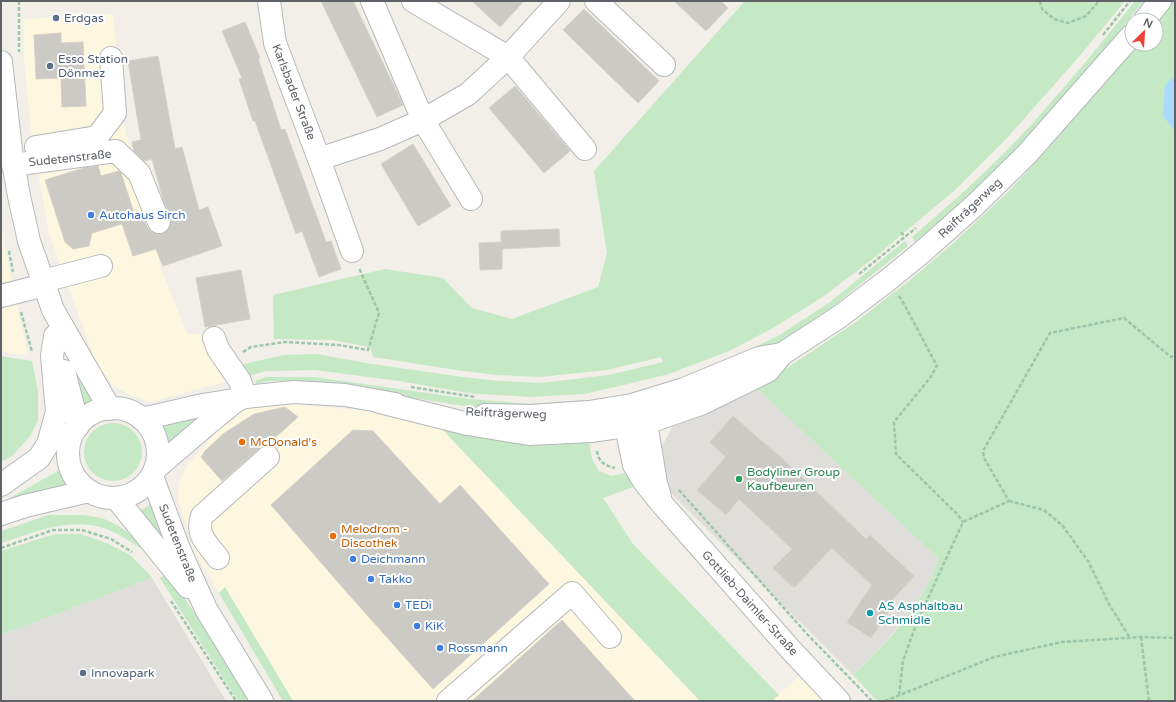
<svg xmlns="http://www.w3.org/2000/svg" width="1176" height="702" font-family="'Varela Round',sans-serif">
<style>
.commercial{fill:#fef7e0}
.industrial{fill:#e0deda}
.green{fill:#c5e8c5}
.water{fill:#aadaff}
.building{fill:#cccac5;stroke:#d6d1c6}
.lines{fill:none;stroke-linecap:round;stroke-linejoin:round}
.minor-casing{stroke:#b5b8bc;stroke-width:24}
.path{stroke:#9cc7a9;stroke-width:2.5;stroke-dasharray:4 2;stroke-linecap:butt}
.minor{stroke:#fff;stroke-width:22}
.service-dot{fill:#5c6f8a;stroke:#fff;stroke-width:1.5}
.shop-dot{fill:#3f7fe0;stroke:#fff;stroke-width:1.5}
.food-dot{fill:#e8710a;stroke:#fff;stroke-width:1.5}
.leisure-dot{fill:#2e9e5b;stroke:#fff;stroke-width:1.5}
.culture-dot{fill:#0f9aa8;stroke:#fff;stroke-width:1.5}
.labels{text-anchor:middle;stroke-width:4;stroke-linejoin:round;paint-order:stroke}
.service-label{font-size:12px;fill:#4e5e75;stroke:#fff;text-anchor:start}
.street-label{font-size:12px;fill:#5f6368;stroke:#fff}
.shop-label{font-size:12px;fill:#366cbe;stroke:#fff;text-anchor:start}
.food-label{font-size:12px;fill:#c56008;stroke:#fff;text-anchor:start}
.leisure-label{font-size:12px;fill:#27864d;stroke:#fff;text-anchor:start}
.culture-label{font-size:12px;fill:#0d838f;stroke:#fff;text-anchor:start}
</style>
<rect width="100%" height="100%" fill="#f1efe8"/>
<g class="commercial">
<path d="M113,14L121,113L137,175L161,248L158,261L187,334L209,335L235,379L150,402L128,394L113,385L97,365L49,234L31,131L24,59V19Z"/>
<path d="M1,229L17,305L28,355L11,354L1,351Z"/>
<path d="M294,404L379,412L440,427L700,701H293L225,587L219,593L193,547L178,499L179,482L187,465L218,431L243,409Z"/>
<path d="M801,674L825,701H772L779,695Z"/>
</g>
<g class="industrial">
<path d="M755,387L938,558L929,582L910,613L877,651L853,675L661,483L662,446L673,426Z"/>
<path d="M152,578L226,701H1V635Z"/>
</g>
<g class="green">
<path d="M743,1H1125L1078,58L1007,138L955,190L875,257L824,296L773,328L729,351L669,374L628,384L584,394L529,397L468,393L399,381L315,370L266,371L243,377L236,366L283,355L317,354L372,364L463,377L499,381L541,383L609,375L663,362L661,357L607,370L540,377L498,375L463,371L373,357L370,347L332,340L274,339L273,295L385,269L443,278L472,308L512,319L598,287L607,253L594,171L744,2Z"/>
<path d="M1135,1H1144L1089,68L1016,150L963,201L915,242L912,237C947,207 981,177 1013,144C1056,99 1096,50 1135,1Z"/>
<path d="M1171,1H1175V701H877L853,675C881,648 912,617 929,581C933,574 935,566 938,558L755,387L772,378L856,322L909,281L950,246L1007,193L1045,152L1137,44H1156V20Z"/>
<path d="M905,241L908,246L832,307L780,342L743,359L742,353L778,336L830,302Z"/>
<path d="M64,342L95,404L82,411Z"/>
<path d="M1,356L32,361L38,391V420L31,435L12,456L1,462Z"/>
<path d="M266,377H315L469,399L530,404L584,400L585,407L489,410L314,382L268,381L256,384L255,381Z"/>
<path d="M198,412L201,418L169,446L165,445L160,432L161,428Z"/>
<circle cx="113" cy="452" r="29"/>
<path d="M440,427L588,438L592,459L599,471L611,476L625,473L633,487L603,498L633,544L779,695L772,701H700Z"/>
<path d="M65,467L67,476L73,484L1,503Z"/>
<path d="M151,504L171,547L166,550L138,512Z"/>
<path d="M49,515H84L102,518L117,525L140,541L150,554C138,547 126,538 114,532C76,514 38,531 1,543V531Z"/>
<path d="M55,534H81L109,544L130,555L147,572L152,578L1,635V551Z"/>
<path d="M168,573L221,654L250,701H238L160,578Z"/>
<path d="M225,587L293,701H283L219,593Z"/>
</g>
<path class="water" d="M1175,76V131L1163,116L1165,85Z"/>
<g class="building">
<path d="M321,1H353L403,105L377,117Z"/>
<path d="M472,1H524L500,27Z"/>
<path d="M674,1H721L728,8L706,31Z"/>
<path d="M584,9L659,81L638,103L563,30Z"/>
<path d="M245,22L260,58H258L281,130L285,129L326,242L331,241L341,269L319,277L302,231L296,234L255,121H253L239,79L242,78L222,31Z"/>
<path d="M61,33V43L83,42L86,106L62,107L61,78L36,79L34,35Z"/>
<path d="M158,56L175,149L182,147L199,210L208,207L222,246L163,266L156,249L133,256L122,224L92,233L89,246L73,249L65,242L45,180L84,168L98,166L101,176L119,171L121,173L136,219L143,217L147,227L151,232L157,234L164,233L169,229L171,223V218L163,199L152,159L144,161L134,151L132,142L141,140L128,61Z"/>
<path d="M515,86L570,151L544,173L489,108Z"/>
<path d="M413,144L451,206L418,226L381,164Z"/>
<path d="M559,229L560,246L502,249V269L480,270L479,243L501,242V231Z"/>
<path d="M241,270L250,319L205,327L196,278Z"/>
<path d="M285,407L298,417L267,445L260,448L222,481L201,457L205,451L223,434L254,414Z"/>
<path d="M733,416L786,462L866,539L870,535L914,576L890,602L893,605L871,638L847,622L872,585L832,548L794,588L773,568L792,549L739,499L726,515L697,490L726,457L710,442Z"/>
<path d="M353,430L373,431L440,504L460,485L549,584L433,689L344,589L271,505Z"/>
<path d="M562,620L635,701H472Z"/>
</g>
<g class="lines">
<defs>
<g id="minor">
<path d="M269,1L275,43L319,159L380,139L423,120L468,94L508,57L559,1"/>
<path d="M372,1L423,120L471,199"/>
<path d="M413,1L508,57L585,149"/>
<path d="M596,1L664,65"/>
<path d="M1145,20L1160,1"/>
<path d="M1,62L11,150L19,196L29,241L53,310L110,409"/>
<path d="M36,147L97,137L115,113L111,58"/>
<path d="M319,159L352,251"/>
<path d="M13,165L116,151L139,173L159,222"/>
<path d="M43,281L101,266"/>
<path d="M1,296L44,285"/>
<path d="M214,338L218,349L240,381L245,397"/>
<path d="M64,371L78,426"/>
<path d="M380,402L468,424L529,434L591,431L646,423L703,403L768,371L782,354L839,317L888,280L921,253L974,206L1027,154L1132,35"/>
<circle cx="113" cy="453" r="45"/>
<path d="M630,412L626,426L634,465L645,483L662,504L791,650L839,701"/>
<path d="M638,412L646,423L656,483L660,497"/>
<path d="M485,415L530,416L589,412L632,405L684,389L759,358L782,354"/>
<path d="M142,419L203,405L239,399L245,397L294,392L345,395L395,404"/>
<path d="M155,469L210,422L237,400"/>
<path d="M152,476L179,549L206,609L262,701"/>
<path d="M1,485L39,458L48,444L57,412L52,356L55,336"/>
<path d="M116,498L188,587"/>
<path d="M1,514L25,506L89,491"/>
<path d="M218,558C208,544 195,535 202,516L268,457"/>
<path d="M448,701L572,593L610,637"/>
</g>
</defs>
<use href="#minor" class="minor-casing"/>
<g class="path">
<path d="M19,1V52"/>
<path d="M1040,1L1042,9L1054,19L1068,23L1086,16L1099,1"/>
<path d="M1103,35L1130,1"/>
<path d="M901,232L905,237"/>
<path d="M9,251L13,272"/>
<path d="M859,274L916,228"/>
<path d="M899,296L904,304L937,366L930,378L894,422L896,454L957,514L963,522"/>
<path d="M21,312L32,352"/>
<path d="M243,352L251,347L285,342L339,345L368,350L379,313L359,268"/>
<path d="M411,387L475,397"/>
<path d="M597,451C599,463 604,465 615,468"/>
<path d="M679,490L807,634L872,701"/>
<path d="M1009,501L1044,510L1062,525L1088,561L1109,604L1130,638"/>
<path d="M1,548L53,530H82L111,539L132,552"/>
<path d="M171,601L236,701"/>
<path d="M1141,637L1149,701"/>
<path d="M899,695L903,661L917,622L963,522L1009,501L984,458L983,451L1050,333L1124,318L1171,357L1175,354"/>
<path d="M885,701L994,657L1062,642L1141,637L1175,638"/>
</g>
<use href="#minor" class="minor"/>
</g>
<g class="service-dot">
<circle cx="56" cy="18" r="4"/>
<circle cx="50" cy="66" r="4"/>
<circle cx="83" cy="673" r="4"/>
</g>
<g class="shop-dot">
<circle cx="91" cy="215" r="4"/>
<circle cx="353" cy="559" r="4"/>
<circle cx="371" cy="579" r="4"/>
<circle cx="397" cy="605" r="4"/>
<circle cx="417" cy="626" r="4"/>
<circle cx="440" cy="648" r="4"/>
</g>
<g class="food-dot">
<circle cx="242" cy="442" r="4"/>
<circle cx="333" cy="536" r="4"/>
</g>
<circle class="leisure-dot" cx="739" cy="479" r="4"/>
<circle class="culture-dot" cx="870" cy="613" r="4"/>
<g class="labels">
<g class="service-label">
<text x="64" y="22">Erdgas</text>
<text x="58" y="63">Esso Station<tspan x="58" dy="14">Dönmez</tspan></text>
<text x="91" y="677">Innovapark</text>
</g>
<g class="street-label">
<text transform="translate(294 92) rotate(69)" y="4">Karlsbader Straße</text>
<text transform="translate(70 158) rotate(-6)" y="4">Sudetenstraße</text>
<text transform="translate(970 208) rotate(-43)" y="4">Reifträgerweg</text>
<text transform="translate(506 413) rotate(2)" y="4">Reifträgerweg</text>
<text transform="translate(178 543) rotate(68)" y="4">Sudetenstraße</text>
<text transform="translate(750 603) rotate(48)" y="4">Gottlieb-Daimler-Straße</text>
</g>
<g class="shop-label">
<text x="99" y="219">Autohaus Sirch</text>
<text x="361" y="563">Deichmann</text>
<text x="379" y="583">Takko</text>
<text x="405" y="609">TEDi</text>
<text x="425" y="630">KiK</text>
<text x="448" y="652">Rossmann</text>
</g>
<g class="food-label">
<text x="250" y="446">McDonald's</text>
<text x="341" y="533">Melodrom -<tspan x="341" dy="14">Discothek</tspan></text>
</g>
<g class="leisure-label">
<text x="747" y="476">Bodyliner Group<tspan x="747" dy="14">Kaufbeuren</tspan></text>
</g>
<g class="culture-label">
<text x="878" y="610">AS Asphaltbau<tspan x="878" dy="14">Schmidle</tspan></text>
</g>
</g>
<rect width="1176" height="702" fill="none" stroke="#5f6368" stroke-width="4"/>
<g transform="translate(1144 32) rotate(25)"><circle r="19" fill="#ffffff" stroke="#bfc1c3"/>
<path d="M0-3L7 15L0 10L-7 15Z" fill="#ea4335"/>
<text y="-6" font-size="11" font-weight="bold" text-anchor="middle" fill="#5f6368">N</text>
</g>
</svg>
